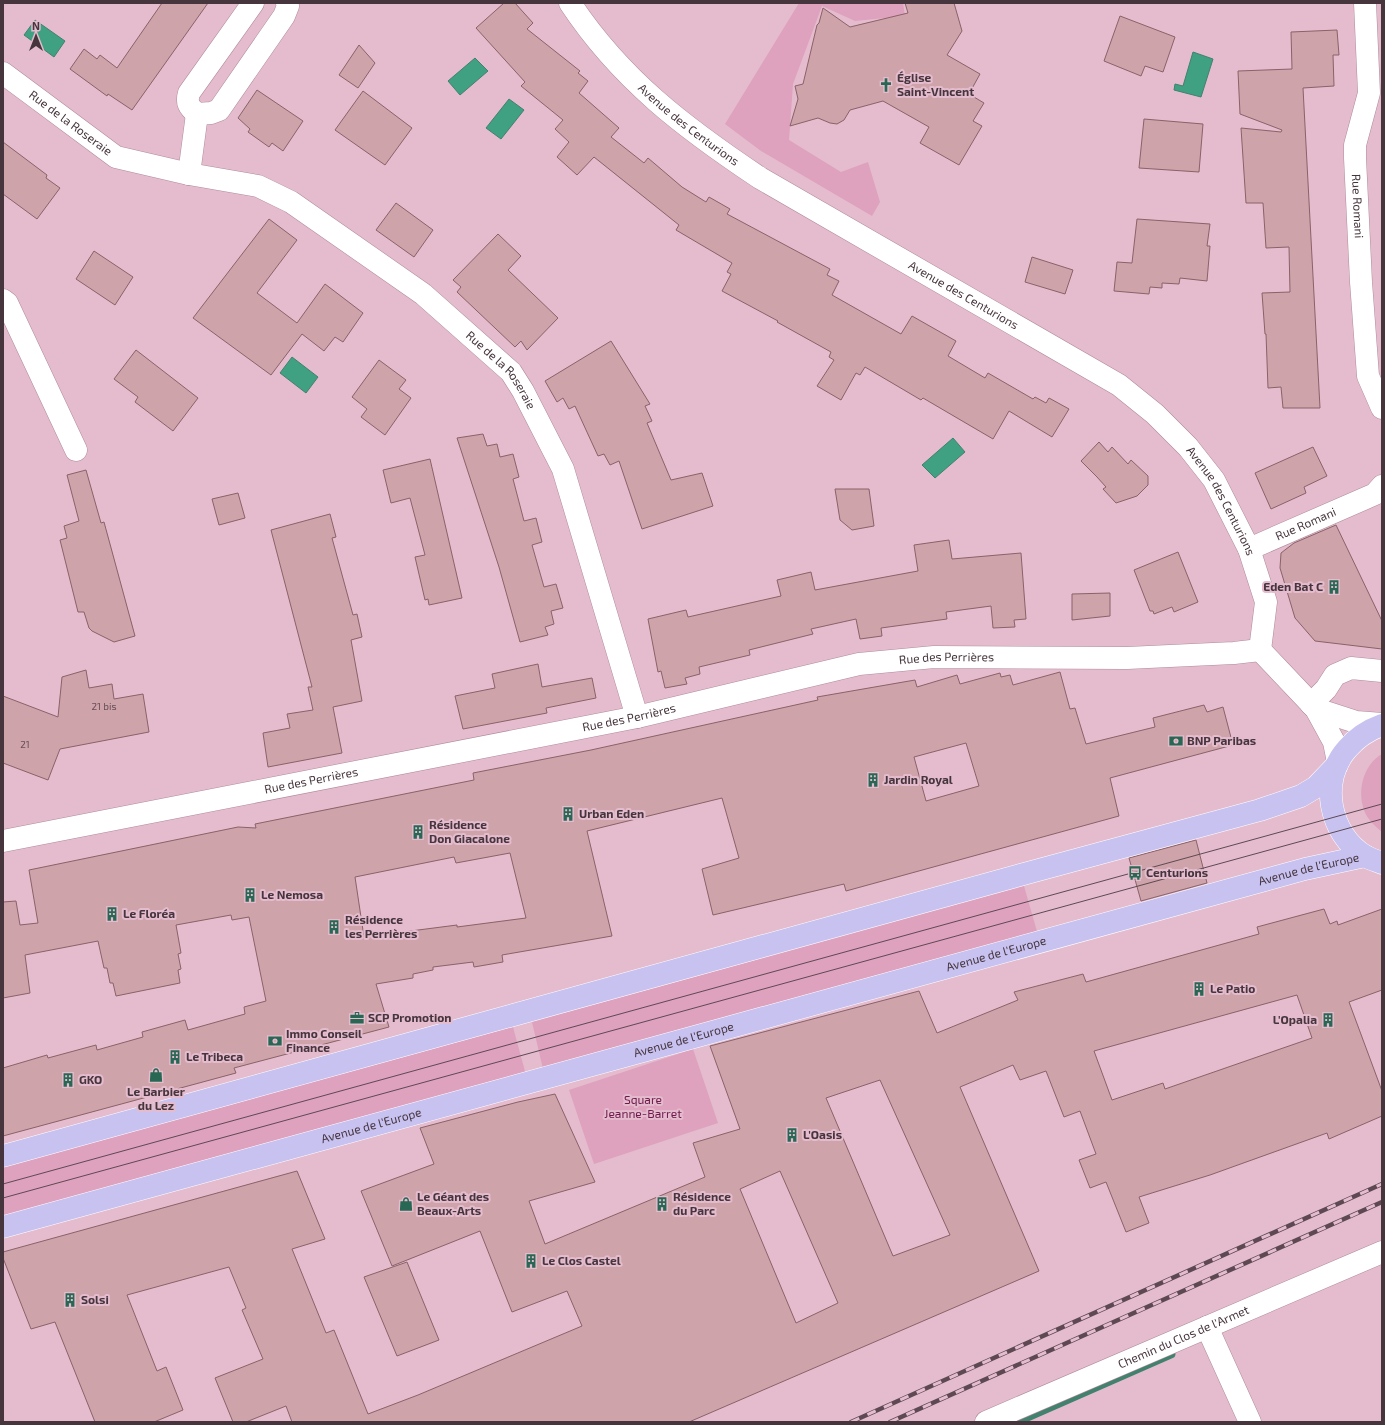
<svg xmlns="http://www.w3.org/2000/svg" width="1385" height="1425" font-family="'Exo 2',sans-serif">
<style>
.green{fill:#dea1be}
.water{fill:#3fa182;stroke:#41816d}
.lines{fill:none;stroke-linecap:round;stroke-linejoin:round}
.stream{stroke:#41816d;stroke-width:9}
.building{fill:#cea3a9;stroke:#8a6268;fill-rule:evenodd}
.minor-casing{stroke:#b08a9b;stroke-width:23}
.major-casing{stroke:#fff;stroke-width:23}
.minor{stroke:#fff;stroke-width:22}
.major{stroke:#c8c2f1;stroke-width:22}
.tram{stroke:#5e4953;stroke-width:1}
.rail-casing{stroke:#5e4953;stroke-width:4.5}
.rail{stroke:#e4bcce;stroke-width:3;stroke-dasharray:9;stroke-linecap:butt}
.labels{text-anchor:middle;stroke-width:4;stroke-linejoin:round;paint-order:stroke}
.number-label{font-size:10px;fill:#685058}
.poi-label{font-size:12px;font-weight:bold;fill:#46353d;stroke:#e4bcce;text-anchor:start}
.street-label{font-size:12px;fill:#46353d;stroke:#e4bcce}
.park-label{font-size:12px;fill:#6d194a;stroke:#e4bcce}
</style>
<rect width="100%" height="100%" fill="#e4bcce"/>
<g class="green">
<path d="M799,3H903L905,16L855,21L822,6L793,84L789,140L841,172L868,162L880,202L872,216L761,151L725,124Z"/>
<path d="M1382,754V832C1375,826 1367,819 1364,810C1357,791 1363,765 1382,754Z"/>
<path d="M1024,886L1038,935L543,1069L532,1022Z"/>
<path d="M513,1027L526,1075L3,1219V1167Z"/>
<path d="M693,1049L718,1123L594,1164L569,1090Z"/>
</g>
<g class="water">
<path d="M35,20L65,41L54,57L24,35Z"/>
<path d="M1193,52L1213,59L1201,97L1174,90L1175,84L1183,86Z"/>
<path d="M475,58L488,71L460,95L448,81Z"/>
<path d="M509,99L524,110L501,139L486,128Z"/>
<path d="M292,357L318,377L306,393L280,373Z"/>
<path d="M953,438L965,452L935,478L922,465Z"/>
</g>
<g class="lines">
<path class="stream" d="M1016,1422L1171,1354"/>
</g>
<g class="building">
<path d="M162,3H208L132,110L108,94L107,96L70,69L84,49L97,59L100,55L117,68Z"/>
<path d="M504,3H515L533,23L527,29L580,71L578,73L588,81L579,93L619,128L611,137L644,163L648,158L682,187L706,202L709,197L730,209L727,214L830,269L827,275L839,281L832,295L901,334L912,316L956,341L948,356L985,378L988,373L1033,399L1035,397L1046,403L1049,398L1069,409L1052,437L1009,411L993,439L923,398L921,400L865,367L860,375L856,373L841,400L817,386L834,360L829,357L831,352L777,322L778,321L722,291L731,274L727,272L732,263L676,230L679,225L594,157L577,175L557,157L569,142L555,129L563,120L521,86L525,82L476,28Z"/>
<path d="M905,3H954L962,31L947,55L980,74L969,94L984,103L973,121L982,126L959,165L920,143L929,127L883,101L850,110L844,120L837,124L830,123L818,118L790,126L798,99L795,86L803,84L817,25L819,23L823,8L850,27L908,13Z"/>
<path d="M1120,16L1175,37L1163,72L1145,66L1141,76L1104,61Z"/>
<path d="M1337,30L1339,55H1333L1334,86L1303,88L1320,408H1283L1281,387L1268,388L1266,334H1265L1262,293L1290,292L1289,247L1266,248L1263,203H1246L1241,128L1281,132L1282,130L1240,114L1238,71L1292,69L1291,32Z"/>
<path d="M359,45L375,63L358,88L339,75Z"/>
<path d="M257,90L303,121L283,151L272,143L269,147L248,132L250,129L238,118Z"/>
<path d="M363,91L412,128L385,165L335,130Z"/>
<path d="M1144,119L1203,124L1199,172L1139,168Z"/>
<path d="M3,142L47,175L46,178L60,188L37,219L3,194Z"/>
<path d="M396,203L433,230L414,257L376,230Z"/>
<path d="M269,219L297,240L257,293L297,323L325,284L363,313L343,342L335,337L324,351L302,334L271,375L193,318Z"/>
<path d="M1137,219L1210,224L1207,246H1210L1207,281L1180,278L1179,284L1162,283V288L1150,287L1149,294L1114,291L1117,262L1132,263Z"/>
<path d="M498,234L521,256L508,270L558,318L527,350L521,341L515,347L457,292L461,287L453,280Z"/>
<path d="M94,251L133,277L115,305L76,279Z"/>
<path d="M1032,257L1073,270L1065,294L1025,282Z"/>
<path d="M611,341L650,404L645,406L652,421L647,423L671,480L702,473L713,506L642,529L619,461L610,465L604,454L598,456L575,406L569,409L563,398L557,402L545,381Z"/>
<path d="M136,350L198,398L173,431L135,402L138,397L114,379Z"/>
<path d="M379,360L406,380L399,389L411,398L385,435L361,417L367,409L352,397Z"/>
<path d="M483,434L487,446L497,444L500,457L513,454L519,477L513,479L524,521L536,518L542,542L532,545L544,587L556,584L563,608L551,611L554,624L545,627L548,635L520,642L499,567L457,438Z"/>
<path d="M1099,442L1108,452L1112,447L1128,464L1131,460L1148,476V485L1137,496L1116,503L1103,489L1106,487L1097,477L1081,461Z"/>
<path d="M1313,447L1327,476L1304,487L1306,493L1271,509L1255,473Z"/>
<path d="M430,459L462,598L429,605L428,599L425,600L415,557L425,555L410,498L391,503L383,470Z"/>
<path d="M86,470L101,523L104,522L135,636L114,642L92,631L89,628L84,612H78L60,540L67,538L64,526L79,521L67,475Z"/>
<path d="M835,489H869L874,526L852,530L840,520Z"/>
<path d="M238,493L245,518L219,525L212,499Z"/>
<path d="M330,514L336,537L332,538L353,615L357,614L362,637L351,640L362,701L333,707L342,753L268,767L263,733L290,728L287,714L313,710L308,687H312L271,530Z"/>
<path d="M1336,525L1382,621V649L1315,641L1295,618L1280,568L1281,553L1294,543Z"/>
<path d="M949,540L952,559L1021,553L1026,619L1014,620L1015,627L993,628L991,606L946,612L947,619L881,628L882,636L860,639L856,619L811,629L813,634L749,650L750,655L699,667L700,674L685,678L687,684L665,688L661,671L658,672L648,619L686,610L688,617L781,596L777,580L811,572L815,590L918,571L914,545Z"/>
<path d="M1178,552L1198,602L1174,612L1172,607L1154,614L1153,611H1150L1134,570Z"/>
<path d="M1110,593V616L1072,620V594Z"/>
<path d="M538,664L542,687L592,678L596,698L546,708L547,713L463,729L455,696L495,688L492,674Z"/>
<path d="M86,670L89,688L112,684L114,699L143,694L149,732L60,749L48,780L3,763V696L58,717L62,677Z"/>
<path d="M1060,672L1070,709L1075,708L1086,744L1155,727L1153,718L1204,705L1207,712L1223,707L1233,745L1110,778L1119,816L846,891L844,884L713,915L702,869L739,858L722,798L587,831L612,936L502,955L503,962L474,967L473,962L433,967V970L413,974V978L376,984L389,1027L234,1068L236,1073L3,1136V1068L47,1055L48,1058L96,1045L97,1050L143,1037L142,1032L185,1020L188,1030L245,1014L244,1007L266,1001L249,917L232,920L231,915L176,925L181,953L178,954L181,969L178,970L180,983L116,996L113,983H110L107,968H104L98,941L25,955L30,993L3,998V902L16,901L20,925L38,923L29,870L238,827L256,828L255,824L474,780L473,773L591,750L818,700L817,697L915,680L917,687L957,675L960,684L1000,673L1001,677L1010,675L1013,685ZM966,743L979,786L926,801L914,757ZM510,853L526,918L457,927V925L364,937L355,877L454,857L456,863Z"/>
<path d="M1196,840L1207,883L1141,901L1129,858Z"/>
<path d="M1324,909L1330,924L1337,921L1338,925L1382,909V990L1349,1002L1382,1091V1116L1329,1139L1327,1133L1210,1175L1139,1197L1149,1223L1126,1232L1106,1182L1090,1188L1079,1160L1096,1154L1080,1111L1064,1117L1046,1071L1020,1080L1013,1065L960,1087L1039,1271L689,1422H292L286,1406L246,1422H233L215,1378L263,1359L242,1310L246,1308L229,1267L127,1295L157,1371L166,1367L183,1410L154,1422H95L55,1322L31,1329L3,1258V1252L297,1171L325,1239L292,1249L326,1333L334,1330L368,1414L418,1395L582,1326L567,1291L512,1312L480,1231L392,1266L361,1191L434,1164L420,1128L518,1102L555,1094L595,1182L529,1201L545,1244L705,1177L693,1143L740,1129L710,1046L919,991L937,1033L1018,1000L1014,992L1083,974L1086,982L1259,934L1257,927ZM1297,995L1312,1038L1165,1089L1163,1083L1112,1100L1094,1051ZM880,1080L950,1235L893,1256L826,1098ZM780,1171L838,1303L796,1323L740,1189Z"/>
<path d="M407,1262L439,1340L397,1356L364,1277Z"/>
</g>
<g class="lines">
<defs>
<g id="minor">
<path d="M253,3L189,93C186,103 189,107 197,114L211,113L219,110L284,16L288,6L287,3"/>
<path id="s1" d="M570,3C621,80 685,128 760,178L1119,385L1155,414L1188,447L1214,480L1249,549L1266,602L1260,650"/>
<path id="s2" d="M1365,3L1369,93L1355,145V158L1361,282L1368,376L1382,408"/>
<path id="s3" d="M3,73L116,157L189,174L258,186L291,202L423,294L511,372L523,391L563,469L637,717"/>
<path d="M189,174L197,114"/>
<path d="M3,300L7,303L76,450"/>
<path id="s4" d="M1249,549L1375,494L1382,486"/>
<path d="M1260,650L1316,709L1334,742L1338,762"/>
<path d="M1311,704L1326,689L1335,675L1351,668L1382,671"/>
<path d="M1316,709L1356,722L1382,724"/>
<path id="s5" d="M3,841L637,717L859,664L934,657L1127,658L1234,653L1260,650"/>
<path d="M1207,1327L1250,1422"/>
<path id="s6" d="M986,1422L1382,1252"/>
</g>
<g id="major">
<path d="M1382,725C1368,730 1357,737 1347,749C1319,780 1329,834 1365,856C1370,859 1377,861 1382,863"/>
<path d="M3,1156L1031,872L1260,810L1301,796L1316,787L1337,765"/>
<path id="s7" d="M3,1227L1305,869L1365,856"/>
</g>
</defs>
<use href="#minor" class="minor-casing"/>
<use href="#major" class="major-casing"/>
<use href="#minor" class="minor"/>
<use href="#major" class="major"/>
<g class="tram">
<path d="M3,1184L1382,804"/>
<path d="M3,1198L1382,819"/>
</g>
<defs>
<g id="rail">
<path d="M851,1422L1382,1184"/>
<path d="M890,1422L1382,1202"/>
</g>
</defs>
<use href="#rail" class="rail-casing"/>
<use href="#rail" class="rail"/>
</g>
<defs>
<symbol id="church-bare" viewBox="-9 -9 18 18"><path d="M-1.2-6h2.4v3.5h3.3v2.4h-3.3V6h-2.4V-.1h-3.3v-2.4h3.3Z" fill="#286753" stroke="#e4bcce" stroke-width="2.5" paint-order="stroke"/></symbol>
<symbol id="building-bare" viewBox="-9 -9 18 18"><path d="M-4-6H4V6H1V3H-1V6H-4ZM-2.5-4.3h1.7v1.8h-1.7ZM.8-4.3h1.7v1.8H.8ZM-2.5-1h1.7V.8h-1.7ZM.8-1h1.7V.8H.8Z" fill="#286753" stroke="#e4bcce" stroke-width="2.5" paint-order="stroke"/></symbol>
<symbol id="bank-bare" viewBox="-9 -9 18 18"><path d="M-6-4H6V4H-6ZM0-2.3a2.3 2.3 0 1 0 0 4.6a2.3 2.3 0 1 0 0-4.6Z" fill="#286753" stroke="#e4bcce" stroke-width="2.5" paint-order="stroke"/></symbol>
<symbol id="bus-bare" viewBox="-9 -9 18 18"><path d="M-5-6H5V4H4V6H2V4H-2V6H-4V4H-5ZM-3.5-4V0h7V-4ZM-3.5 1.2v1.5H-2V1.2ZM2 1.2v1.5H3.5V1.2Z" fill="#286753" stroke="#e4bcce" stroke-width="2.5" paint-order="stroke"/></symbol>
<symbol id="office-bare" viewBox="-9 -9 18 18"><path d="M-6-3h4V-5.5h4V-3h4V5H-6ZM-1-4.5V-3h2v-1.5ZM-6 0V1H6V0Z" fill="#286753" stroke="#e4bcce" stroke-width="2.5" paint-order="stroke"/></symbol>
<symbol id="shop-bare" viewBox="-9 -9 18 18"><path d="M-5-2.5h2.3a2.7 3.5 0 0 1 5.4 0H5L5.5 6h-11ZM-1.5-2.5h3a1.5 2.3 0 0 0-3 0Z" fill="#286753" stroke="#e4bcce" stroke-width="2.5" paint-order="stroke"/></symbol>
</defs>
<g fill-rule="evenodd">
<use href="#church-bare" x="876" y="75" width="20" height="20"/>
<use href="#building-bare" x="1324" y="577" width="20" height="20"/>
<use href="#bank-bare" x="1166" y="731" width="20" height="20"/>
<use href="#building-bare" x="863" y="770" width="20" height="20"/>
<use href="#building-bare" x="558" y="804" width="20" height="20"/>
<use href="#building-bare" x="408" y="822" width="20" height="20"/>
<use href="#bus-bare" x="1125" y="863" width="20" height="20"/>
<use href="#building-bare" x="240" y="885" width="20" height="20"/>
<use href="#building-bare" x="102" y="904" width="20" height="20"/>
<use href="#building-bare" x="324" y="917" width="20" height="20"/>
<use href="#building-bare" x="1189" y="979" width="20" height="20"/>
<use href="#office-bare" x="347" y="1008" width="20" height="20"/>
<use href="#building-bare" x="1318" y="1010" width="20" height="20"/>
<use href="#bank-bare" x="265" y="1031" width="20" height="20"/>
<use href="#building-bare" x="165" y="1047" width="20" height="20"/>
<use href="#shop-bare" x="146" y="1065" width="20" height="20"/>
<use href="#building-bare" x="58" y="1070" width="20" height="20"/>
<use href="#building-bare" x="782" y="1125" width="20" height="20"/>
<use href="#shop-bare" x="396" y="1194" width="20" height="20"/>
<use href="#building-bare" x="652" y="1194" width="20" height="20"/>
<use href="#building-bare" x="521" y="1251" width="20" height="20"/>
<use href="#building-bare" x="60" y="1290" width="20" height="20"/>
</g>
<g class="labels">
<g class="number-label">
<text x="104" y="710">21 bis</text>
<text x="25" y="748">21</text>
</g>
<g class="poi-label">
<text x="897" y="82">Église<tspan x="897" dy="14">Saint-Vincent</tspan></text>
<text x="1323" y="591" text-anchor="end">Eden Bat C</text>
<text x="1187" y="745">BNP Paribas</text>
<text x="884" y="784">Jardin Royal</text>
<text x="579" y="818">Urban Eden</text>
<text x="429" y="829">Résidence<tspan x="429" dy="14">Don Giacalone</tspan></text>
<text x="1146" y="877">Centurions</text>
<text x="261" y="899">Le Nemosa</text>
<text x="123" y="918">Le Floréa</text>
<text x="345" y="924">Résidence<tspan x="345" dy="14">les Perrières</tspan></text>
<text x="1210" y="993">Le Patio</text>
<text x="368" y="1022">SCP Promotion</text>
<text x="1317" y="1024" text-anchor="end">L'Opalia</text>
<text x="286" y="1038">Immo Conseil<tspan x="286" dy="14">Finance</tspan></text>
<text x="186" y="1061">Le Tribeca</text>
<text x="79" y="1084">GKO</text>
<text x="156" y="1096" text-anchor="middle">Le Barbier<tspan x="156" dy="14">du Lez</tspan></text>
<text x="803" y="1139">L'Oasis</text>
<text x="417" y="1201">Le Géant des<tspan x="417" dy="14">Beaux-Arts</tspan></text>
<text x="673" y="1201">Résidence<tspan x="673" dy="14">du Parc</tspan></text>
<text x="542" y="1265">Le Clos Castel</text>
<text x="81" y="1304">Solsi</text>
</g>
<g class="street-label">
<text dy="4" stroke="none"><textPath href="#s3" startOffset="84">Rue de la Roseraie</textPath></text>
<text dy="4" stroke="none"><textPath href="#s1" startOffset="171">Avenue des Centurions</textPath></text>
<text dy="4" stroke="none"><textPath href="#s2" startOffset="205">Rue Romani</textPath></text>
<text dy="4" stroke="none"><textPath href="#s1" startOffset="495">Avenue des Centurions</textPath></text>
<text dy="4" stroke="none"><textPath href="#s3" startOffset="593">Rue de la Roseraie</textPath></text>
<text dy="4" stroke="none"><textPath href="#s1" startOffset="831">Avenue des Centurions</textPath></text>
<text dy="4" stroke="none"><textPath href="#s4" startOffset="62">Rue Romani</textPath></text>
<text dy="4" stroke="none"><textPath href="#s5" startOffset="962">Rue des Perrières</textPath></text>
<text dy="4" stroke="none"><textPath href="#s5" startOffset="638">Rue des Perrières</textPath></text>
<text dy="4" stroke="none"><textPath href="#s5" startOffset="314">Rue des Perrières</textPath></text>
<text dy="4" stroke="none"><textPath href="#s7" startOffset="1354">Avenue de l'Europe</textPath></text>
<text dy="4" stroke="none"><textPath href="#s7" startOffset="1030">Avenue de l'Europe</textPath></text>
<text dy="4" stroke="none"><textPath href="#s7" startOffset="706">Avenue de l'Europe</textPath></text>
<text dy="4" stroke="none"><textPath href="#s7" startOffset="382">Avenue de l'Europe</textPath></text>
<text dy="4" stroke="none"><textPath href="#s6" startOffset="215">Chemin du Clos de l'Armet</textPath></text>
</g>
<g class="park-label">
<text x="643" y="1104">Square<tspan x="643" dy="14">Jeanne-Barret</tspan></text>
</g>
</g>
<rect width="1385" height="1425" fill="none" stroke="#46353d" stroke-width="8"/>
<g transform="translate(36 36)" stroke="#e4bcce" stroke-width="3" paint-order="stroke">
<path d="M0-3L7 15L0 10L-7 15Z" fill="#46353d"/>
<text y="-6" font-size="11" font-weight="bold" text-anchor="middle" fill="#46353d">N</text>
</g>
</svg>
